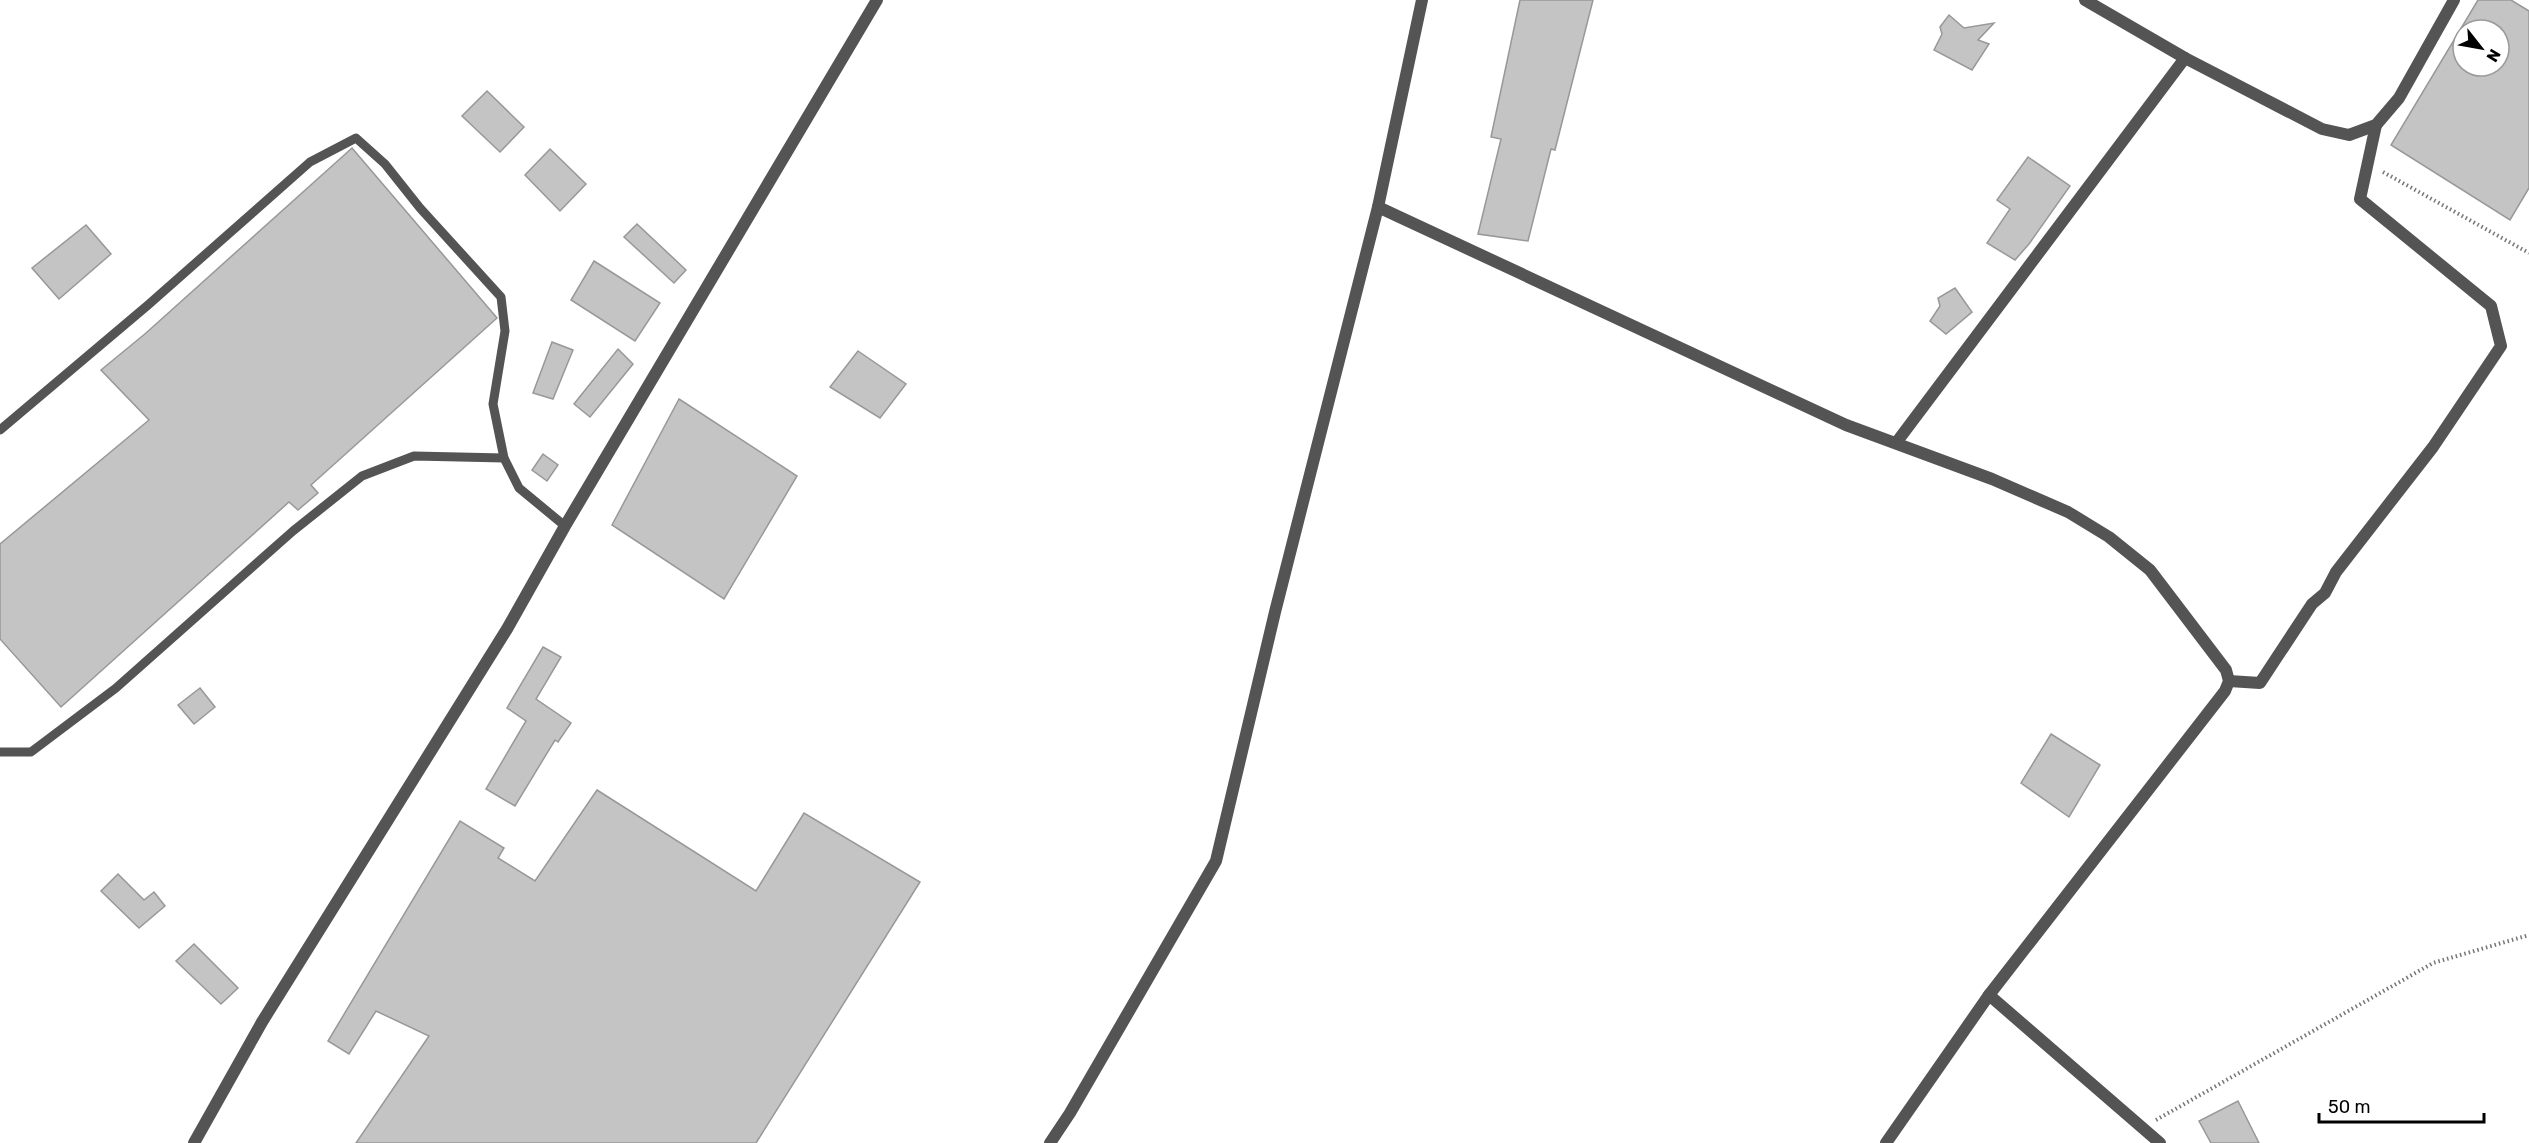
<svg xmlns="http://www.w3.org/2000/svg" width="2529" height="1143" font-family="Rubik,sans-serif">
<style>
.building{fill:#c4c4c4;stroke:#989898;stroke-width:1.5;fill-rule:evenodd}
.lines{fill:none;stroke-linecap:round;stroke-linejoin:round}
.path{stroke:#767676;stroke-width:4;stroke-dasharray:1.5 3;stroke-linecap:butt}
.lane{stroke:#545454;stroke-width:9}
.street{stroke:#545454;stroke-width:12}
</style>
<rect width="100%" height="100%" fill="#fff"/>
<g class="building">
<path d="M1520,0H1593L1555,150L1551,149L1528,241L1478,234L1501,139L1491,137Z"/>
<path d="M2478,0H2511L2529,11V188L2510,220L2391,145ZM2463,30H2499V66H2463Z"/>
<path d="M1949,15L1964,28L1994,23L1978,40L1989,44L1972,70L1934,50L1942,34L1940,27Z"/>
<path d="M487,91L524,127L500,152L462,116Z"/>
<path d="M352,148L497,318L311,485L318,493L298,510L289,502L61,707L0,639V544L149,420L101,370L146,333Z"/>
<path d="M550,149L586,184L560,211L525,175Z"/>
<path d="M2028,157L2070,186L2029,244L2015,260L1987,243L2010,209L1997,200Z"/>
<path d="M637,224L686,270L674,283L624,237Z"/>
<path d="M86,225L111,254L59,299L32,268Z"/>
<path d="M594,261L660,303L635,341L571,300Z"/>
<path d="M1955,288L1972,312L1946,334L1930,321L1940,306L1938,298Z"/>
<path d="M552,342L573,350L553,399L533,393Z"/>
<path d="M618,349L633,364L590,417L574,404Z"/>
<path d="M858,351L906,384L880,418L830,387Z"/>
<path d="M679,399L797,476L724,599L612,525Z"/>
<path d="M543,454L558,465L547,481L532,470Z"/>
<path d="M543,647L561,657L536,699L571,723L558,742L555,740L515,806L486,789L526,721L507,708Z"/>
<path d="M200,688L215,707L194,724L178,705Z"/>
<path d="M2051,734L2100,765L2069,817L2021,783Z"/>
<path d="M597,790L756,891L804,813L920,882L756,1143H356L429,1036L376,1011L349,1054L328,1041L460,821L504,848L498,858L535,881Z"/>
<path d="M118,874L144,900L154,892L165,906L139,928L101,891Z"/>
<path d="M194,944L238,988L221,1004L176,961Z"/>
<path d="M2238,1101L2259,1143H2211L2199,1121Z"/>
</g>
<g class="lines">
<g class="path">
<path d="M2383,172L2529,253"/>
<path d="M2156,1120L2433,963L2529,935"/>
</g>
<g class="lane">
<path d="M0,430L148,305L310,162L356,138L385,164L420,208L501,297L505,331L493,404L504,458L519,488L565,526"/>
<path d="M0,752H31L116,688L293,531L362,476L414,456L504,458"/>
</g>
<g class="street">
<path d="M2085,0L2185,58L2322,129L2349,135L2376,125L2399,98L2454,0"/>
<path d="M1378,207L1846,425L1992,479L2068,512L2109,537L2150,570L2226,670L2229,681L2225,691L1989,995L1886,1143"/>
<path d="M1896,443L2185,58"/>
<path d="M2229,681L2260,683L2312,604L2325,593L2336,572L2433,447L2501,346L2491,306L2360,199L2376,125"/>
<path d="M1989,995L2160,1143"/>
<path d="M194,1143L262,1022L507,629L565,526L877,0"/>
<path d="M1050,1143L1070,1113L1216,861L1275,612L1378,207L1422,0"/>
</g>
</g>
<g transform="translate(2481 48) rotate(121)"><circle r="28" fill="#ffffff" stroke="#999999" stroke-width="1.5"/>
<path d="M0-4.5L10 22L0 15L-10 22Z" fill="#000000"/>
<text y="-9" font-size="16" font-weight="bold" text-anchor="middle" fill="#000000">N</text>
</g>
<path d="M2319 1113v9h165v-9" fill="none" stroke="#000000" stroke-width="3"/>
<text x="2328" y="1113" font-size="18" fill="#000000" stroke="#ffffff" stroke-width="4.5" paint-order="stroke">50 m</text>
</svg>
